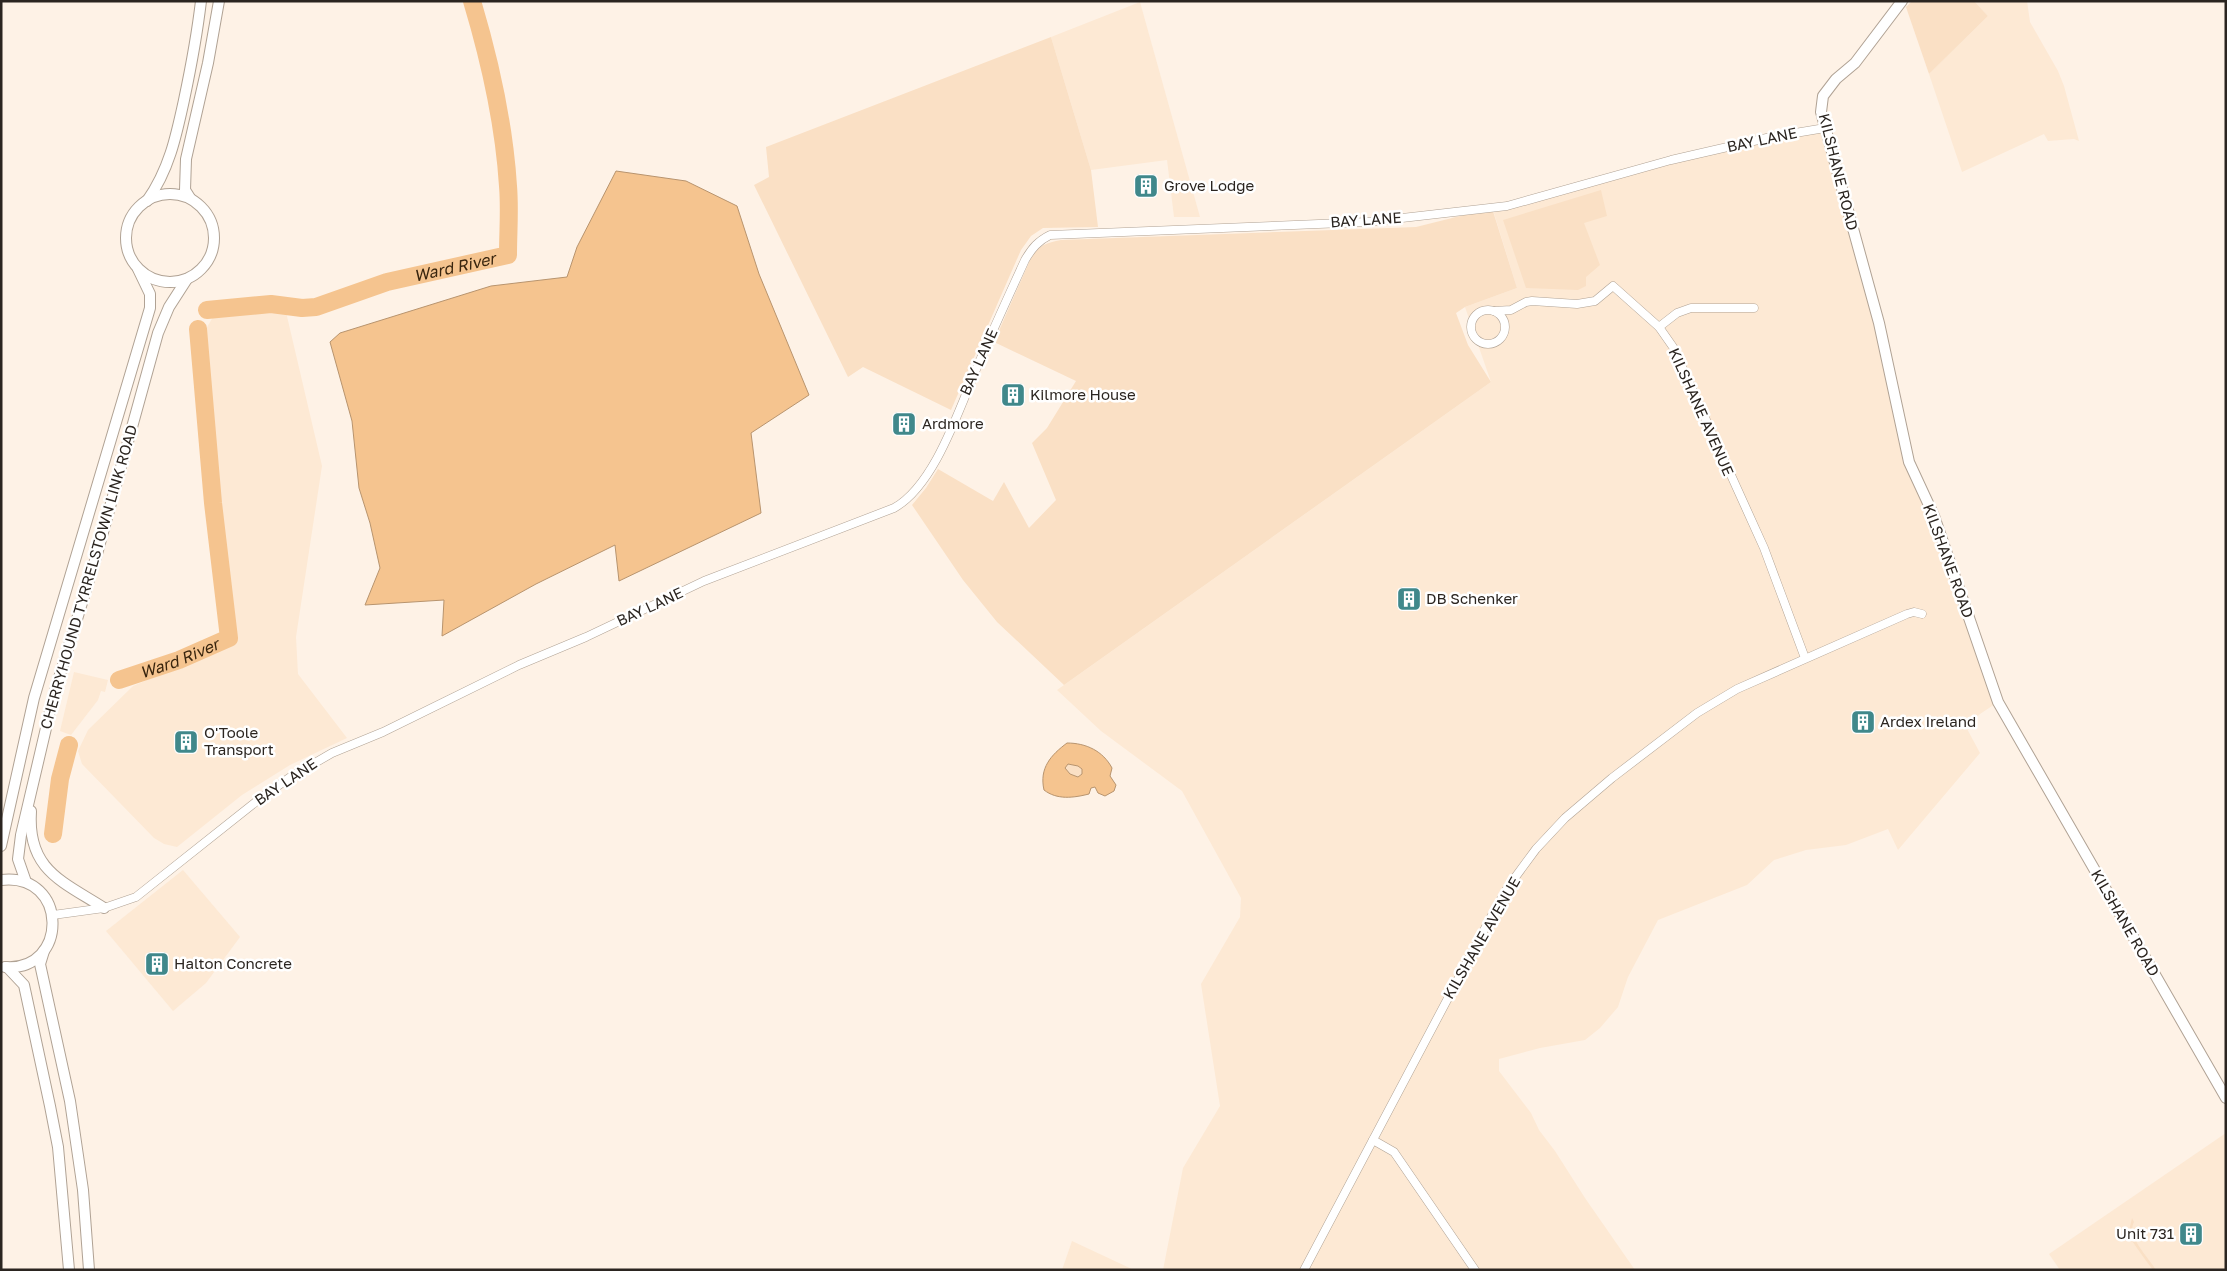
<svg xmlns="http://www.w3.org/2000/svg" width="2227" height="1271" font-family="'Golos Text',sans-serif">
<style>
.built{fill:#fde9d4}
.green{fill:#fae0c5}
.water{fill:#f5c48f;stroke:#b8946e;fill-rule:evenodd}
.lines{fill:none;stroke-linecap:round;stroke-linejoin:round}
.river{stroke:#f5c48f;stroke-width:18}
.minor-casing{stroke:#b0a294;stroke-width:9}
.tertiary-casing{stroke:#b0a294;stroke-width:12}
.minor{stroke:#fff;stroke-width:8}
.tertiary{stroke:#fff;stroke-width:10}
.labels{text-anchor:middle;stroke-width:5;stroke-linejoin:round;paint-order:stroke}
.street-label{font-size:15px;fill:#2b2520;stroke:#fff}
.poi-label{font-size:15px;fill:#2b2520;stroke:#fff;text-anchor:start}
.water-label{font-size:16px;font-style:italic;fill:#39250e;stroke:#fff}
</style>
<rect width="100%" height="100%" fill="#fef2e6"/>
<g class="built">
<path d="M1974,1H2027L2030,22L2058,71L2064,86L2079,141L2074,139L2048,141L2044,134L1962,172L1929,74L1988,16Z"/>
<path d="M1140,2L1200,217H1174L1167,160L1091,170L1051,37Z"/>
<path d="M1825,128L1904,442L1998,702L1980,714L1966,727L1980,753L1898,850L1888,829L1846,845L1806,850L1774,860L1747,885L1658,920L1628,977L1618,1007L1600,1028L1585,1040L1540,1048L1499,1059V1071L1531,1113L1539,1130L1555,1151L1585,1198L1635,1270H1163L1183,1168L1220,1106L1201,984L1240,917L1241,898L1182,791L1101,731L1057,690L1491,382L1465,307L1517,288L1493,210L1590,182Z"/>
<path d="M265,309L286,312L322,466L296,637L298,674L347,738L290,765L242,795L177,847L164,844L154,838L82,764L78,751L88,730L133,686L233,643L203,334L213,317Z"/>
<path d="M74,672L108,680L105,692L101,691L98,700L71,735L60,731Z"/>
<path d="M183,870L240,937L206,983L173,1011L106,931Z"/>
<path d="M2226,1133V1270H2060L2049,1254Z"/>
<path d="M1072,1241L1134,1270H1062Z"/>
</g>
<g class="green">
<path d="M1912,1H1974L1988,16L1929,74L1906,7Z"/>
<path d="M1051,37L1091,170L1098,227L1043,228L1031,236L1021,250L951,410L863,367L848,377L754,185L769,177L766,147Z"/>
<path d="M1601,190L1607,216L1584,223L1600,265L1586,277V286L1578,290L1526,288L1503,220Z"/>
<path d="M1492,208L1517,288L1465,307L1456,313L1468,345L1491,382L1064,685L997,622L963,580L912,505L926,488L938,469L993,501L1004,482L1029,528L1056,500L1032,443L1047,428L1076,381L994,342L1030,260C1037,246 1045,243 1061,240L1416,227Z"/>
<path d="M1068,764L1079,766L1082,769V774L1078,777L1070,774L1065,768Z"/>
<path d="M2132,1218L2134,1222C2126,1236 2149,1258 2156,1270H2153C2144,1258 2136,1247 2128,1235Z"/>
</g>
<g class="water">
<path d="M616,171L686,181L737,206L759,274L809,395L751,433L761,513L619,581L615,545L536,584L442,636L444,600L365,605L380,568L370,523L359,488L352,421L330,342L340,333L491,286L567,277L577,247Z"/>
<path d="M1067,743C1086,743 1103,751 1112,768L1110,776L1116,785L1114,791L1105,796L1098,793L1095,787L1091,788L1089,794C1073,798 1057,800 1044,790C1039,768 1051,755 1067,743ZM1068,764L1078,766L1082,769V774L1078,777L1070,774L1065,768Z"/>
</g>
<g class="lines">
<g class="river">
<path id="s1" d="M207,310L271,304L302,308L316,307L387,282L508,255C508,232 510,209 508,186C504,123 490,61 472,1"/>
<path id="s2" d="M119,680L179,660L229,638L213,503L198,329"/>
<path d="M53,834L60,779L69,745"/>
</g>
<defs>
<g id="minor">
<circle cx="1488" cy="327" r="17"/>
<path d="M1494,311L1511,310L1526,302L1532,301L1577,304L1595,301L1613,286L1659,327L1673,347L1764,548L1805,658"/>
<path d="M1659,327L1677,313L1691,308H1754"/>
<path d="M53,915L104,908L136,897L262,797L289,778L332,753L383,732L519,665L586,637L704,581L894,508C937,484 961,402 981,358C995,325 1010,293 1025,260C1032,248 1038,241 1050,235L1367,222L1507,206L1671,160L1771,137L1825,128"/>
<path d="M1373,1140L1394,1152L1475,1270"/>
<path d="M1304,1270L1491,917L1508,887L1536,849L1565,818L1612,778L1697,713L1737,689L1907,614L1914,612L1922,614"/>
</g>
<g id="tertiary">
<path d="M1902,1L1855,63L1836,79L1823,96L1821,112L1879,323L1909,462L1934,516L1998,702L2226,1098"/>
<circle cx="170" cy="238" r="44"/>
<path d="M190,198L185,190L186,159L208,63L219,1"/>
<path d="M147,201C169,170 176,137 184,100C191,67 197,35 201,1"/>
<path d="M31,811C27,870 62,881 104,908"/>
<path d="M1,846L34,698L150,308V294L138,269"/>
<path d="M1,880C69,872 69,972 5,967"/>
<path d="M26,882L18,859L21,835L54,694L97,554L158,333L169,307L187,279"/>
<path d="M44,951L40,964L70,1101L83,1190L89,1270"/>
<path d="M7,967L24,985L50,1106L58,1147L69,1270"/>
</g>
</defs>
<use href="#minor" class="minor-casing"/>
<use href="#tertiary" class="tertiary-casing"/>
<use href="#minor" class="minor"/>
<use href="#tertiary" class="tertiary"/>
</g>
<defs>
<symbol id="building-square" viewBox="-11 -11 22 22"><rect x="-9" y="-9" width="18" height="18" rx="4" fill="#40888b" stroke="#fff"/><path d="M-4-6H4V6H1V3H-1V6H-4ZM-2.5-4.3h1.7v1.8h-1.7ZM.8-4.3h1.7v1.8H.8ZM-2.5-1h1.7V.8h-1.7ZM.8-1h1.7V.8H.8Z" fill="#fff"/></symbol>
</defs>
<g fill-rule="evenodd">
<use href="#building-square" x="1132" y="172" width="28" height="28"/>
<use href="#building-square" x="999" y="381" width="28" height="28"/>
<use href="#building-square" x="890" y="410" width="28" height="28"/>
<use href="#building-square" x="1395" y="585" width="28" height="28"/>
<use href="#building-square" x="1849" y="708" width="28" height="28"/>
<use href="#building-square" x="172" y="728" width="28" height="28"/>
<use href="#building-square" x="143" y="950" width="28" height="28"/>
<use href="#building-square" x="2177" y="1220" width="28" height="28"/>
</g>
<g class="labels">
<g class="street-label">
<text transform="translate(1762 140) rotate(-12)" y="5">BAY LANE</text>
<text transform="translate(1838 172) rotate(76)" y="5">KILSHANE ROAD</text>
<text transform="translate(1366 220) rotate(-4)" y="5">BAY LANE</text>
<text transform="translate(979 362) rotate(-66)" y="5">BAY LANE</text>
<text transform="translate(1701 412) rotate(66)" y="5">KILSHANE AVENUE</text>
<text transform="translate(1948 561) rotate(70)" y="5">KILSHANE ROAD</text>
<text transform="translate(89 577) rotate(-74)" y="5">CHERRYHOUND TYRRELSTOWN LINK ROAD</text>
<text transform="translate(650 607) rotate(-25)" y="5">BAY LANE</text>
<text transform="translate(286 782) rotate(-34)" y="5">BAY LANE</text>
<text transform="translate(2125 923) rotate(60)" y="5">KILSHANE ROAD</text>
<text transform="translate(1482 938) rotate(-60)" y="5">KILSHANE AVENUE</text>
</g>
<g class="poi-label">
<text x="1164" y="191">Grove Lodge</text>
<text x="1030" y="400">Kilmore House</text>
<text x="922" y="429">Ardmore</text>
<text x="1426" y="604">DB Schenker</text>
<text x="1880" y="727">Ardex Ireland</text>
<text x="204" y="738">O'Toole<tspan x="204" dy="17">Transport</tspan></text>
<text x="174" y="969">Halton Concrete</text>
<text x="2174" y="1239" text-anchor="end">Unit 731</text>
</g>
<g class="water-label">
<text dy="6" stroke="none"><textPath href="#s1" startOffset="254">Ward River</textPath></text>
<text dy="6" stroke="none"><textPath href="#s2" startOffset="64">Ward River</textPath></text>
</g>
</g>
<rect width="2227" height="1271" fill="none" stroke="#2b2520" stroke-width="5"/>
</svg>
